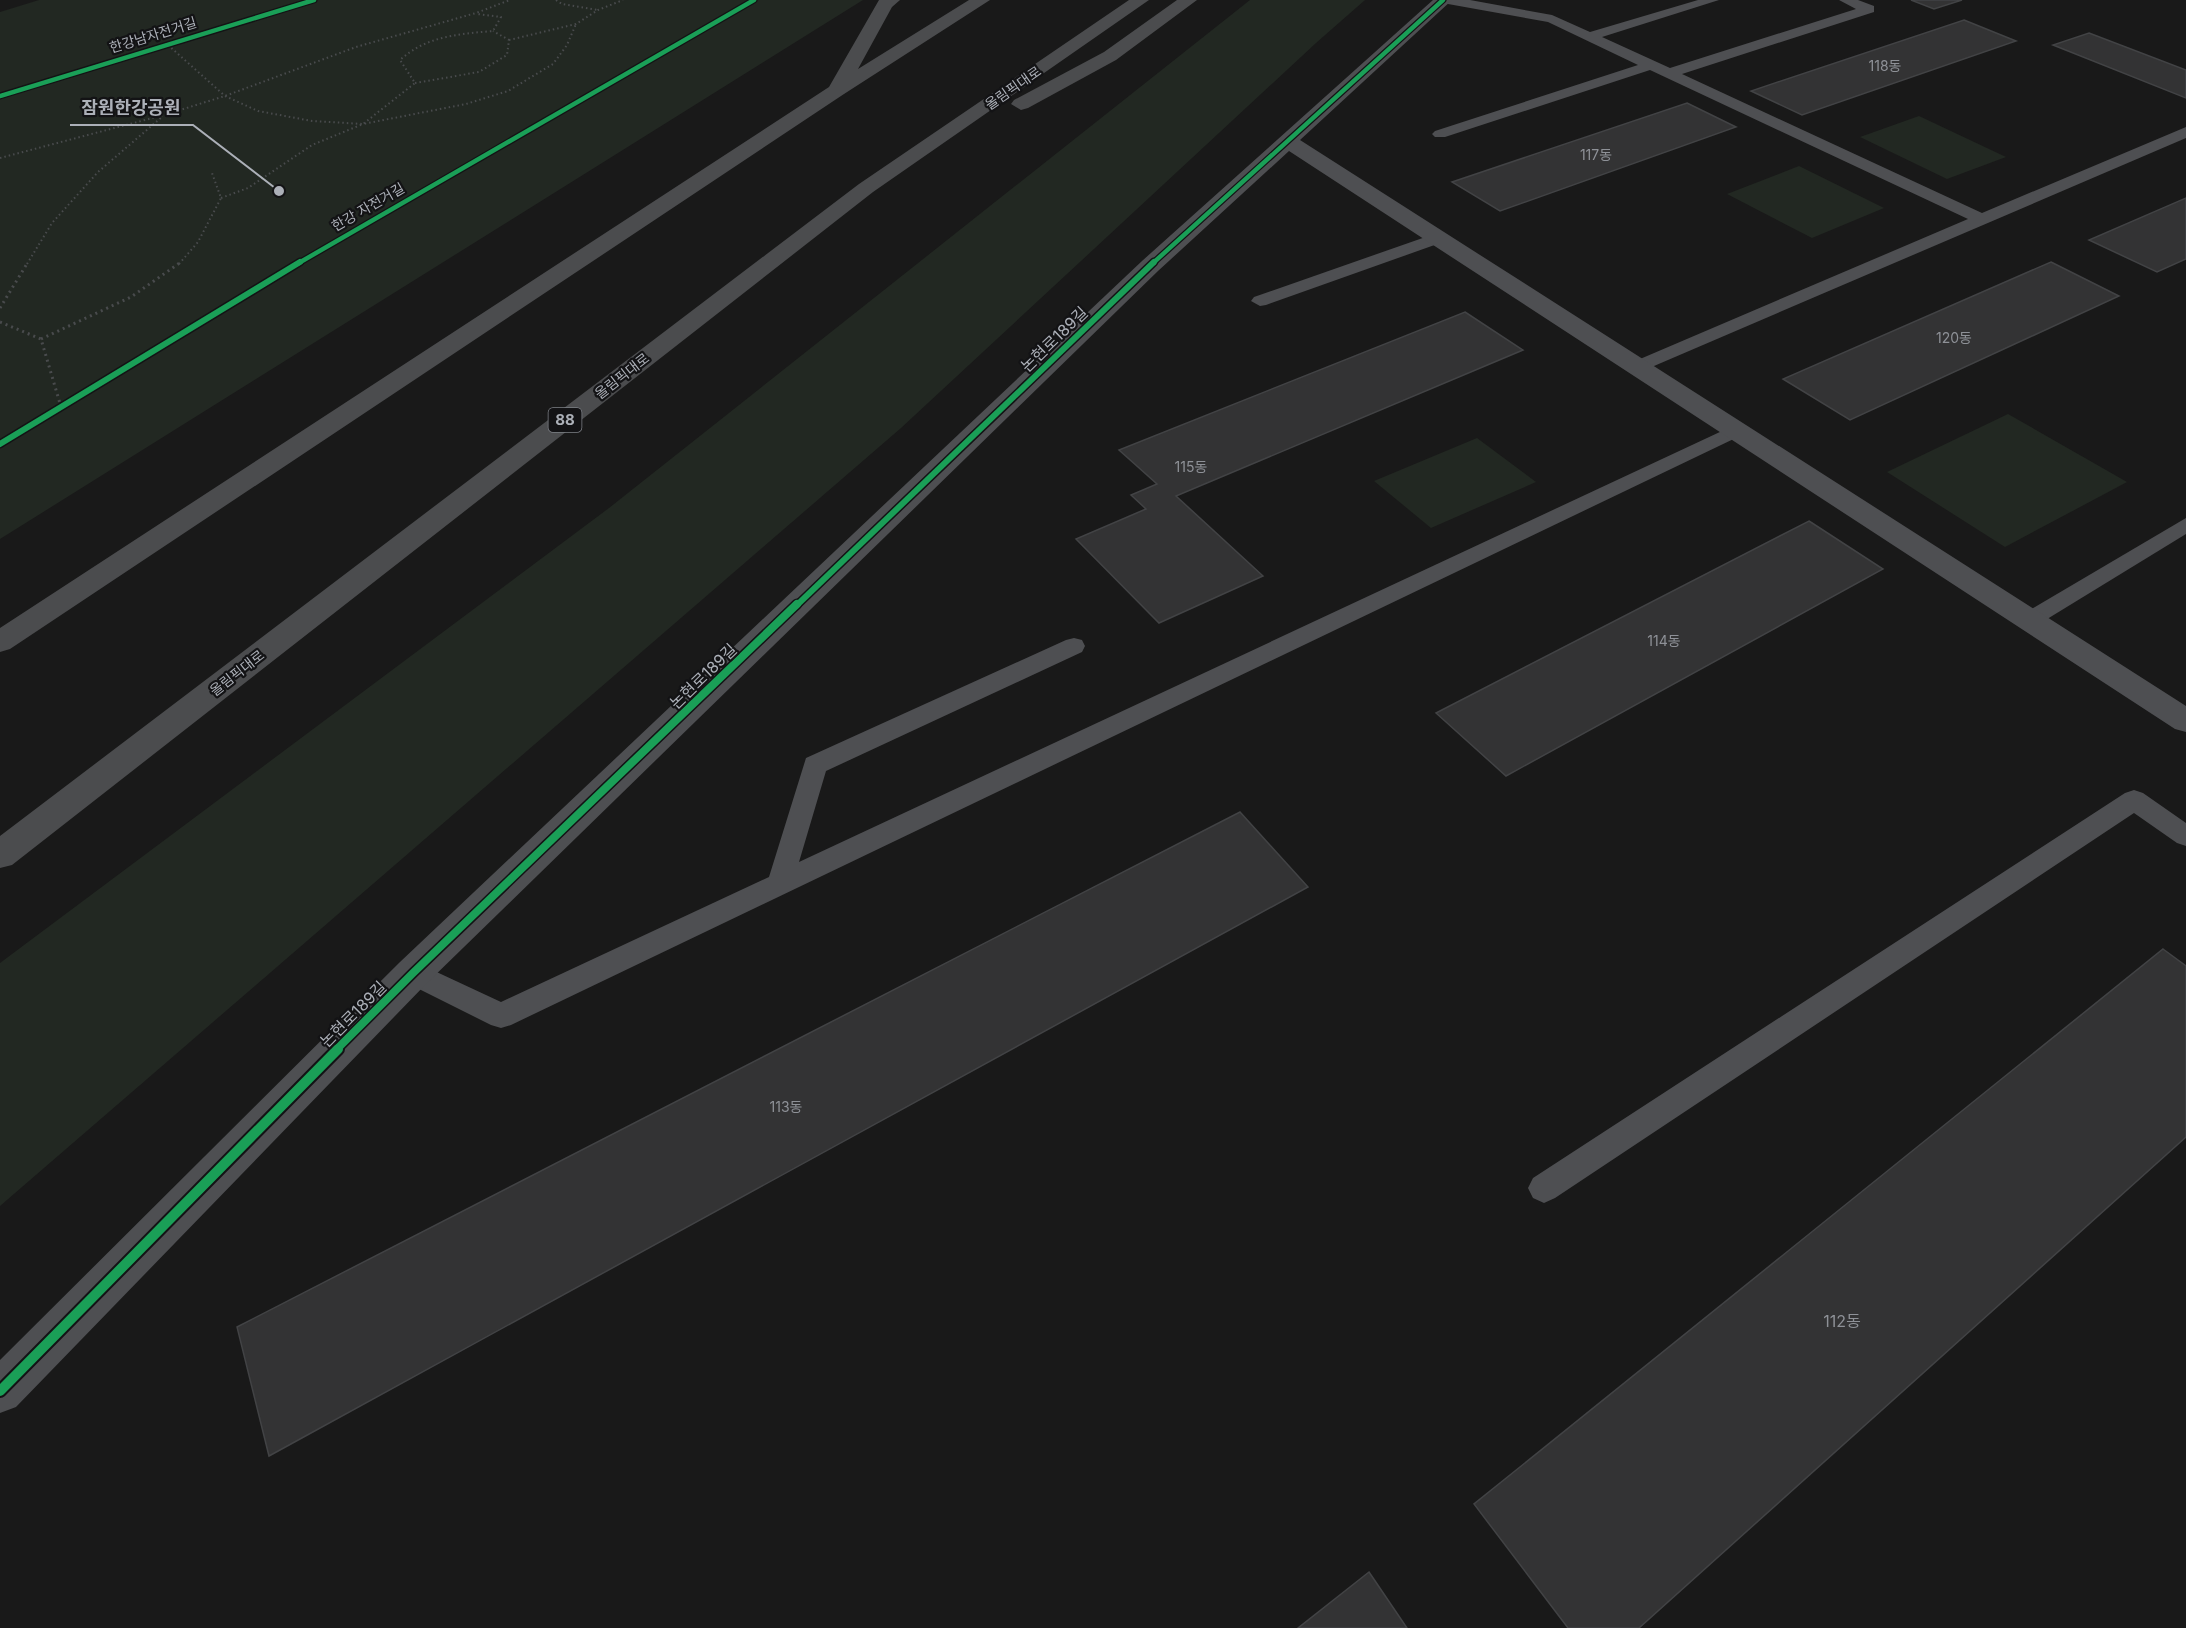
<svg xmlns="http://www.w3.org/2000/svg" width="2186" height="1628" font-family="Inter,'Noto Sans KR',sans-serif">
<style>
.green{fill:#222822}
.building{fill:#333334;stroke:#424345;stroke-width:1.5}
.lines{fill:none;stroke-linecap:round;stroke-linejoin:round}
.path-far1{stroke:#494b4d;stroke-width:2;stroke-dasharray:1.5 3;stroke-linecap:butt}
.path{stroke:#494b4d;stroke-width:3;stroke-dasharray:2 4;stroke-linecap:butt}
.service{fill:#4e4f52;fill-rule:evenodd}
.minor{fill:#4e4f52;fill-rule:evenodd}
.trunk{fill:#4b4c4e;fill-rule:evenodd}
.cycleway-far3-casing{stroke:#131315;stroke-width:7}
.cycleway-far2-casing{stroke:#131315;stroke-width:9}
.cycleway-far1-casing{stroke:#131315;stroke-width:11}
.cycleway-casing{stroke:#131315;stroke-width:14}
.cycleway-far3{stroke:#1a9f57;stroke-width:4.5}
.cycleway-far2{stroke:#1a9f57;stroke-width:6}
.cycleway-far1{stroke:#1a9f57;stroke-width:8}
.cycleway{stroke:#1a9f57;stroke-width:10}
.labels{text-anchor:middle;stroke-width:4.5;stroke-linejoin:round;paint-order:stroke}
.far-street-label{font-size:14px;fill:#acb0b8;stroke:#131315}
.number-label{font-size:14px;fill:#8e9197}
.shield{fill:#131315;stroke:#7e8187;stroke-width:1.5}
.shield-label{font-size:15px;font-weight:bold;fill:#acb0b8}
.street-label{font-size:16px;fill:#acb0b8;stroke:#131315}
.near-number-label{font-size:16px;fill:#8e9197}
.leader{fill:none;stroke:#acb0b8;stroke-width:2}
.callout-dot{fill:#acb0b8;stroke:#131315;stroke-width:2}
.callout-label{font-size:18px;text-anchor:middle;font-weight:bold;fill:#acb0b8;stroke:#131315;stroke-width:4.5;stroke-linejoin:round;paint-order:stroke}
</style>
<rect width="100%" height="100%" fill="#191919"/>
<g class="green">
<path d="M39,0H863L0,539V12Z"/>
<path d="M1250,0H1365L1316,43L901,428L0,1206V963L609,508Z"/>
<path d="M1919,116L2006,157L1947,179L1860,137Z"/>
<path d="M1799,166L1884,208L1812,238L1727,194Z"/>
<path d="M2008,414L2127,482L2005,547L1887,472Z"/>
<path d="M1477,438L1536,482L1431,528L1374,481Z"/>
</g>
<g class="building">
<path d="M1911,0H1962L1934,9Z"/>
<path d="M1964,20L2016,41L1802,115L1751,91Z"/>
<path d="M2089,33L2186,70V98L2053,45Z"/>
<path d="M1687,103L1736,127L1500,211L1452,182Z"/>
<path d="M2186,198V259L2157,272L2089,240Z"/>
<path d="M2051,262L2119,296L1850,420L1783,379Z"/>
<path d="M1465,312L1523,350L1176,496L1263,576L1159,623L1076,539L1146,509L1131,495L1157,484L1119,450Z"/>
<path d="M1809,521L1883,569L1506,776L1436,713Z"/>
<path d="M1240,812L1308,887L269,1456L237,1327Z"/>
<path d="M2163,949L2186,966V1137L1639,1628H1568L1474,1504Z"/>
<path d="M1369,1572L1407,1628H1298Z"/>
</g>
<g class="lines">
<g class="path-far1">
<path d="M556,0L562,4L598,10"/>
<path d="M509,40L576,24L598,10L623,0"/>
<path d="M168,45L225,96L258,111L312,121L363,124L466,104L508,91L553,64L567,45L576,24"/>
<path d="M415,83L479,72L507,55L509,40L493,31"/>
<path d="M0,158L164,115L225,96L356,47L476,13L510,0"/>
<path d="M221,198L248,188L312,145L363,124L415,83L400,60C426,36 459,34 493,31L501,17L477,14"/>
<path d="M27,264L52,223L98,172L163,116"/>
<path d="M179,264L198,242L221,198L212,173"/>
</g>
<g class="path">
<path d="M0,308L28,262"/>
<path d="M0,322L41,339L61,407"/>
<path d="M41,339L131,297L181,262"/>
</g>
<g class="service">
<path d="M1441,0H1470L1552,15L1590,32L1698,0H1719L1602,37L1670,68L1856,9L1839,0H1858L1874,6V12L1682,74L1982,213L2186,127V138L1640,372L1633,370L1631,366L1633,362L1968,219L1650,70L1445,137H1435L1432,134L1435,131L1638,65L1548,22L1448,4Z"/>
<path d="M1437,233L1445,238L1443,242L1266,305L1260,306L1251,301L1254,297Z"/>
<path d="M1737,424L1744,426L1747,430L1744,434L511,1025L501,1028L491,1025L403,981L399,973L403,965L413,961L501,1002L769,877L806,758L1066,640L1074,638L1082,640L1085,646L1082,652L826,771L799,862Z"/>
<path d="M2186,518V534L2039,624L2031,627L2023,624L2020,619L2023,614Z"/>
<path d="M2134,790L2143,793L2186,823V846L2177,843L2134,813L1555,1198L1544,1203L1533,1198L1528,1188L1533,1178L2125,793Z"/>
</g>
<path class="minor" d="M1433,0H1452L1300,140L2186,706V732L2175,729L1289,151L1158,271L426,984L16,1407L0,1413V1360L400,962L1142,261Z"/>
<g class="trunk">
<path d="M879,0H900L892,7L858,69L969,0H990L844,94L10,649L0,652V628L829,87Z"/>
<path d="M1129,0H1149L873,192L12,865L0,868V836L859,184Z"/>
<path d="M1177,0H1197L1116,60L1028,108L1021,110L1011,104L1014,100L1104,52Z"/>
</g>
<defs>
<g id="cycleway-far3">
<path d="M0,96L314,0"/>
<path d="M297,264L754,0"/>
<path d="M1152,264L1443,0"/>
</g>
<g id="cycleway-far2">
<path d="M0,444L300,262"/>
<path d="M796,606L1154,262"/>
</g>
<path id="cycleway-far1" d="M336,1050L413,973L797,604"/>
<path id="cycleway" d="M0,1391L338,1049"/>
</defs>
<use href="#cycleway-far3" class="cycleway-far3-casing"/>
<use href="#cycleway-far2" class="cycleway-far2-casing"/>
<use href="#cycleway-far1" class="cycleway-far1-casing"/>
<use href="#cycleway" class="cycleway-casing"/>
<use href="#cycleway-far3" class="cycleway-far3"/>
<use href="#cycleway-far2" class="cycleway-far2"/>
<use href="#cycleway-far1" class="cycleway-far1"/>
<use href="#cycleway" class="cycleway"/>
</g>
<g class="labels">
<g class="far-street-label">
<text transform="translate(153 35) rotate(-17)" y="5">한강남자전거길</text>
<text transform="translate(1013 88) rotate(-35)" y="5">올림픽대로</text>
<text transform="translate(368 207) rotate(-30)" y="5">한강 자전거길</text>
<text transform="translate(622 376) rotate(-38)" y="5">올림픽대로</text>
<text transform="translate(237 673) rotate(-38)" y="5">올림픽대로</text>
</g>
<g class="number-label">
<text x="1885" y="71">118동</text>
<text x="1596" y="160">117동</text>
<text x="1954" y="343">120동</text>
<text x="1191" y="472">115동</text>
<text x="1664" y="646">114동</text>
<text x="786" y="1112">113동</text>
</g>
<rect class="shield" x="548.5" y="408" width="33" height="24" rx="4.5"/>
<g class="shield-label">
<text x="565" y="425">88</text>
</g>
<g class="street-label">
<text transform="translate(1054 339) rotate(-44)" y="6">논현로189길</text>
<text transform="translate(703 676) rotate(-44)" y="6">논현로189길</text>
<text transform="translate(353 1014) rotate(-45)" y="6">논현로189길</text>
</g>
<g class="near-number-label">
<text x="1842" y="1327">112동</text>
</g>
</g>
<path class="leader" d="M279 191L193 125H70"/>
<circle class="callout-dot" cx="279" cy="191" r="6"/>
<g class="callout-label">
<text x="131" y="114">잠원한강공원</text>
</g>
</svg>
